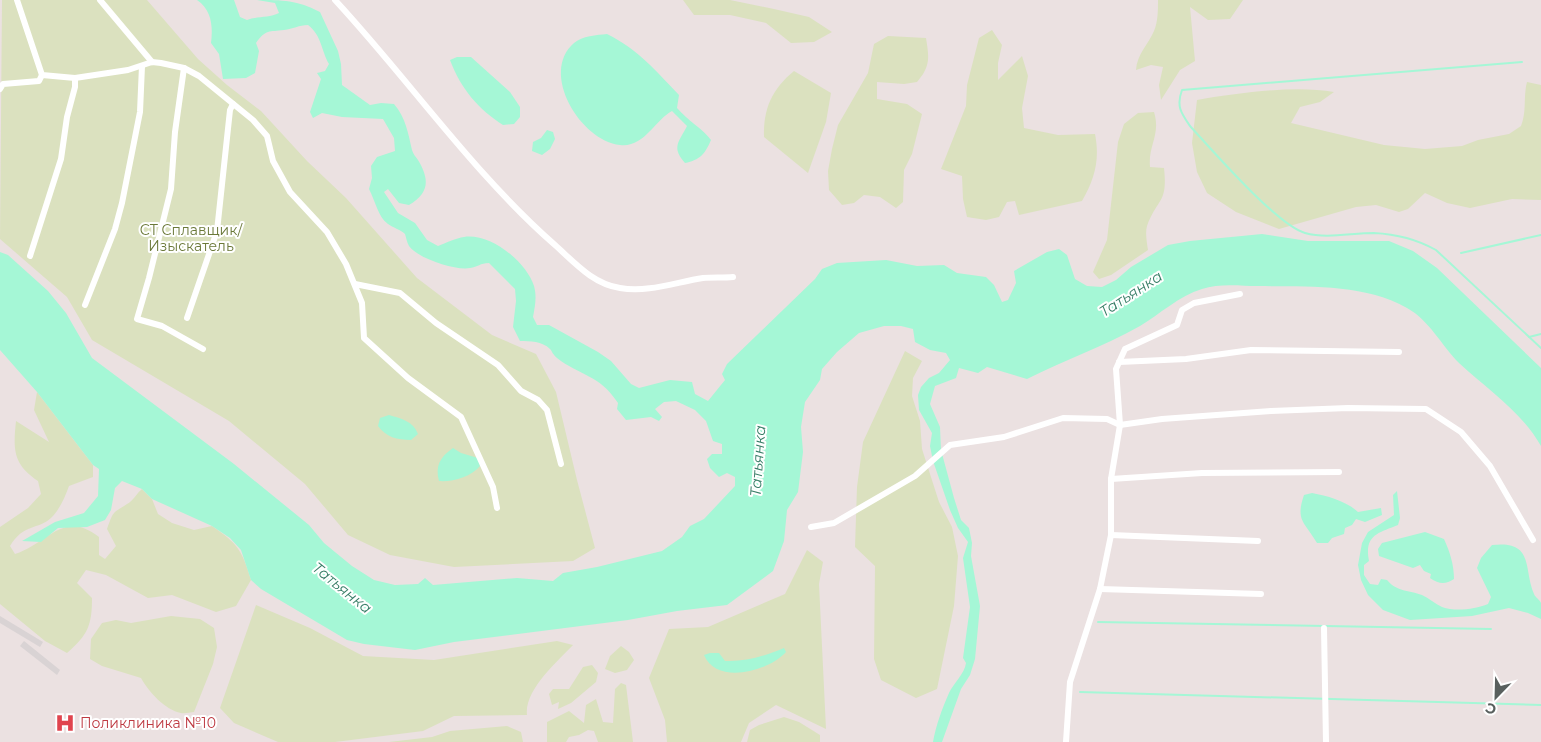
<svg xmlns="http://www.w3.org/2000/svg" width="1541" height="742" font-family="Montserrat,sans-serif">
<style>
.industrial{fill:#d9d3d4}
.green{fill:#dbe1bf}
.water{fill:#a5f7d6}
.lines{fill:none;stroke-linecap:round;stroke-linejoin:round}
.stream{stroke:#a5f7d6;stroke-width:2}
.street{stroke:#fff;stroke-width:6}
.labels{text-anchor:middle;stroke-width:4;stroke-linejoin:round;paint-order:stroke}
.park-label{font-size:14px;fill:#6b7939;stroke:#fff}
.health-label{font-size:14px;fill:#be3a42;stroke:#fff;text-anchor:start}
.water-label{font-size:15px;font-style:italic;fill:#377d66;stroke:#fff}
</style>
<rect width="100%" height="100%" fill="#ebe1e1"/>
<g class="industrial">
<path d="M0,616L43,642L40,647L0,623Z"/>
<path d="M24,641L60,670L57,675L20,646Z"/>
</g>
<g class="green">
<path d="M2,0H147L198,59L227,85L261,111L307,161L346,198L417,278L492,335L536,354L556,392L577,480L595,548L573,561L454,567L390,555L348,535L305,484L229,421L92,340L67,297L0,239Z"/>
<path d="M683,0H730L774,9L809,17L832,32L814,42L791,43L766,23L730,15H694Z"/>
<path d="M1158,0H1243L1230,19L1208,20L1190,7L1195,61L1180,70L1161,100L1159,85L1163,67L1151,65L1136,70C1137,54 1148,45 1154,31C1158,22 1158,10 1158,0Z"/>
<path d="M992,30L1002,45L998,63V80L1022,56L1028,76L1022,108L1024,128L1058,135L1095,134C1100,159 1095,179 1082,201L1019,215L1015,201L1007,202L999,217L986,220L967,217L963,199L962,176L941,169L966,106L967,85L979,38Z"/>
<path d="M888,36L926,38C929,57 931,66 917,82L904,84L877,82V99L907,104L922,114L912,154L904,170L903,202L896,208L880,197L864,195L854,203L842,205L829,190L828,171L832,149L838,125L868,73L874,44Z"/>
<path d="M794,71L831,93L826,122L808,173L764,137C763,109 772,89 794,71Z"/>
<path d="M1527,82L1541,85V200L1512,199L1470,208L1447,203L1425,193L1408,209L1399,212L1376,205L1356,207L1279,229L1236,212L1207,193L1197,172L1192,143L1197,100C1236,93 1295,85 1334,92L1320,102L1300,107L1291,123L1384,145L1425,149L1462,146L1478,140L1509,134L1521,126C1527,111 1523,97 1527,82Z"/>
<path d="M1154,112C1161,135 1148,145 1150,167L1164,168C1168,204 1157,198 1147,226C1145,233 1147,243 1148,250L1111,275L1099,279L1093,272L1107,240L1118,142L1124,124L1138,113Z"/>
<path d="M905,351L922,361L913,378L912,396L920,421L922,449L939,502L952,527L958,556L954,606L937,689L916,698L881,680L874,659L875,566L855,547L857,487L863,442Z"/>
<path d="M37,392L93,465V477L69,486C65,497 60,509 51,518C38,530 24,523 10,546L15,554C49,543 63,509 99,537V555L105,559L116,546L107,529C114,510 112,514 127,504C133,501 137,493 142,489L152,499L158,514L172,523L194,530L212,526C238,544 242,550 251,580L236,606L216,612L172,595L148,598L106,575L86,570L77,583L92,598C92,625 88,635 67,653L45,641L0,604V527L28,508L41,494L38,481C13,464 13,450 16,421L49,442L34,410Z"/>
<path d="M807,550L823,562L819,584L826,729L776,705L749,723L741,742H667L665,720L649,678L669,629L708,627L785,594Z"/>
<path d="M256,605L310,628L363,656L434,660L557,641L573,645C558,661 524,690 527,715L454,716L423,731L335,742H278L234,723L220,708Z"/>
<path d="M171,616L200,619L214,628L217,647L213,664L194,712C190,712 185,714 181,713C165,710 149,692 141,678L102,666L90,659L91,639L102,623L116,620L131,623Z"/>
<path d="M621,646L629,652L634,660L627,670L615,673L605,669L610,656Z"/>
<path d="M592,665L598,673L596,682L571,703L558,709L559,702L552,705L549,694L553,689H569L583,667Z"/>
<path d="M621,683L626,685L633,742H598L594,731L588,730L579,735L569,737L566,742H547V722L569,711L584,723L586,705L596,699L603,722L613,723L615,689Z"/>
<path d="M784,717L799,722L820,735V742H747L750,730L759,725Z"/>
<path d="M507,726L521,732L523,742H389L432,737L450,731Z"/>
</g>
<g class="water">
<path d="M197,0H234L240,17L247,20C258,16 269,18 279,13L275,3L257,0C283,0 297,0 320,12L338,51L341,64L342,85L370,105L381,103L394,104C406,118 408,133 412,150C413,154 416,157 418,160C430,180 429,193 409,205L399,203L388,189L384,192L398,213L415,223L427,240L438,246C446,243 456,238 464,237C490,233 526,261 534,286C537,297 535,306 533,317L537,325H549L598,352L611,361L631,384L639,388L670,380L692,382L695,394L708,401L725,380L722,374L727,364L815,279L822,269L837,263L886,260L917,266L944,265L957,273L986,277L994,285L1002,302L1008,300L1016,283L1014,271L1047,252L1059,249L1067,255L1075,279L1087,286L1102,287L1116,280L1131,267L1168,245L1190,241L1262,234L1308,241H1389L1413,251L1437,268L1541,368V446C1521,411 1488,390 1459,363C1442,346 1429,320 1407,308C1364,283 1306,287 1258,286C1241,286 1219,283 1202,289C1179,296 1160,314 1140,326C1103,347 1064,360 1027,379L987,367L978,373L959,368L956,378L935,386L930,404L940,427L941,450L954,498L961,520L969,528L972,543L971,556L980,606L975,659L970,675L961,689L942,742H933C936,725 942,709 949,693C953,684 965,673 966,663L963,658L970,607L963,558L968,542L958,528L950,510L933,461L930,446L932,433L919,410L918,395L921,387L929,378L939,373L950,360L946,353L930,350L915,342L913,329L901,326H884L859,333L837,352L822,369L820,380L805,402L801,427L803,452L798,492L787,510L784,541L773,571L727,605L677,611L628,620L454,642L415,650L364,644L347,640L261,589L251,580L241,550L230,538L212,526L152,499L142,489L122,481L115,488L111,510L105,520L87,527L58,528L41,542L22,541L55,522L84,513L98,496L99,469L93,465L37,392L0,350V252L8,255L48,291L66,313L92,358L234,464L309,525L324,543L352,566L374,580L395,585L418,584L425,578L433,585L517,578L553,581L563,573L597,567L662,551L682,537L690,526L704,519L735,486V477L727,473L719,477L710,468L707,459L712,454H722V444L713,441L706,421L695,410L676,401L664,402L655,409L662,417L659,421L651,417L626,420L617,409L618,403C599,374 580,376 557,358C553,355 552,351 550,349C542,341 530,341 520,341L513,327L516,301L515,289L489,263C480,263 478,267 470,268C456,271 417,258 409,246C407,243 406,237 405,234C400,229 393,228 388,224C378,217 375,200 369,189L372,178L371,166L377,157L395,151L394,138L383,119L342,117L322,113L313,118L310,112L321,79L317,73L325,71L329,64C321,50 322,36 308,25C299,25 293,29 284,30C269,32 266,29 256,43L259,51L255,73L246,78L223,79L219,54L211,43C213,27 212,10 197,0Z"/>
<path d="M607,34C639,50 655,70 679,95L677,108C688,121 702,128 711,140C705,154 700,160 685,163C671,147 679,142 687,126L672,111C655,120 644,148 620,145C581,141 539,73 574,43C582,36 597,35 607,34Z"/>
<path d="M457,57H471L510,92L520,107V117L514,124L503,125C478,109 461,89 450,60Z"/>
<path d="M547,130L553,132L555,139L550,149L542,155L532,151L533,142L541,138Z"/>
<path d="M389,415C402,419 413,421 418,434L411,440C397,440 386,437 378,426L380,418Z"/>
<path d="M453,448L461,453L478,458L480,466C471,477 453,482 439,481C435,466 440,457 453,448Z"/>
<path d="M1397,491L1400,518L1398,525C1378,533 1364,535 1369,561L1364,565V575L1370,584L1378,585L1381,579L1387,580C1397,592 1409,590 1422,595C1429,598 1435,604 1442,607C1456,612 1475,609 1488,604L1491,597L1477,568L1481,558L1492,545C1535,540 1523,569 1534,594C1535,597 1540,600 1541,603C1541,607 1541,615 1541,619L1528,613L1509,608L1472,616L1410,620L1383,610L1368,595L1361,580L1358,565L1362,543L1368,532L1394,515L1393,495Z"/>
<path d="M1312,493C1328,496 1346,501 1358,512L1381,508L1382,515L1365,522L1356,519L1352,525L1345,528L1344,534L1332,538L1328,543H1317C1305,522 1295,521 1304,495Z"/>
<path d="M1425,532L1444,539C1450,552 1454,565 1454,579C1445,585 1439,584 1430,578L1431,574L1424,571L1420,565L1413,568L1379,556L1378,549L1382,543Z"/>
<path d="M784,648L786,652C769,671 717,686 704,655L710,653H719L725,661C745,662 765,656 784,648Z"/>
</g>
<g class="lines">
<g class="stream">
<path d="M1522,62L1182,90C1176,106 1181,113 1190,126C1212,150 1277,225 1305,233C1327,239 1351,233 1374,233C1395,234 1418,240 1436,250L1541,348"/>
<path d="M1461,253L1541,235"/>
<path d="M1529,337L1541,334"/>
<path d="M1098,622L1491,629"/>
<path d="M1080,692L1541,705"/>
</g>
<g class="street">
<path d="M17,0L42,75L75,78L128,70L152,62L161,63L184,68L199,76L253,120L267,136L273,161L290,192L327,232L346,264L362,303L364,338L408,378L461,417L493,487L497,508"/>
<path d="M100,0L152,62"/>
<path d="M335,0C410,81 472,172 555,245C575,263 593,284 620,288C648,293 676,282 703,278C713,277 723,278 733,277"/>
<path d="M184,68L175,132L171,189L149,278L137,319L162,326L203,349"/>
<path d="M0,89L3,84L39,81L42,75"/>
<path d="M30,256L61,159L67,117L75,87V78"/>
<path d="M355,284L400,293L436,323L498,365L521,391L538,400L547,410L561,464"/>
<path d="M85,305L115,229L122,203L140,112L142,66"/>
<path d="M187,318L217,231L230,110L233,104"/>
<path d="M1119,362L1186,359L1251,350L1399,352"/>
<path d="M1111,479L1202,473L1339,472"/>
<path d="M811,527L834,523L915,476L950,445L1004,437L1063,418L1107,419L1120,425L1162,419L1271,411L1348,408L1426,409L1461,432L1490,466L1533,540"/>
<path d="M1111,535L1258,541"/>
<path d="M1100,589L1261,594"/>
<path d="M1324,628L1326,742"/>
<path d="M1066,742L1070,682L1100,589L1111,535V479L1120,425L1116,369L1125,349L1177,325L1182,310L1194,303L1240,294"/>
</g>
</g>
<defs>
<symbol id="hospital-bare" viewBox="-9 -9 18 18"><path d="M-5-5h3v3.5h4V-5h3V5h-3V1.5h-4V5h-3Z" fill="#e0444e" stroke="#fff" stroke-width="2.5" paint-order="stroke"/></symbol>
</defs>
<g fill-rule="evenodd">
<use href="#hospital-bare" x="51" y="709" width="28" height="28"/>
</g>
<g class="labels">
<g class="park-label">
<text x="191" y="235">СТ Сплавщик/<tspan x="191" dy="16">Изыскатель</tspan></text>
</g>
<g class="health-label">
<text x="80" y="728">Поликлиника №10</text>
</g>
<g class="water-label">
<text transform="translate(1131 294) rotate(-33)" y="5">Татьянка</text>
<text transform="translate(758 461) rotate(-86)" y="5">Татьянка</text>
<text transform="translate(342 588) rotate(39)" y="5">Татьянка</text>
</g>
</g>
<g transform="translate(1496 697) rotate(203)" stroke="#ffffff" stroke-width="4" paint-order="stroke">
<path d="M0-4L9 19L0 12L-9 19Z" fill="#59605e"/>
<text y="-8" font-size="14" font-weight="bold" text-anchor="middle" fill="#59605e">С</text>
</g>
</svg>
